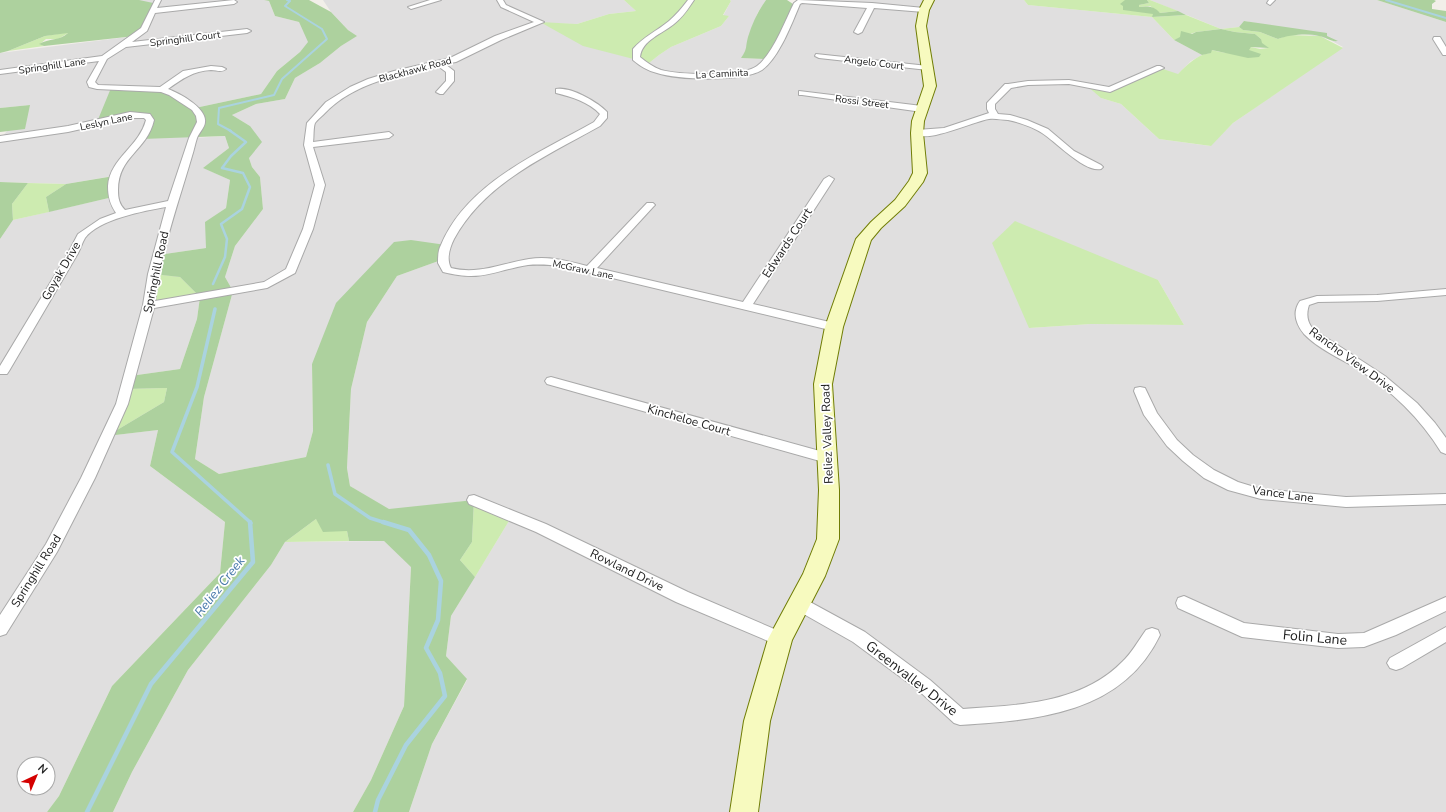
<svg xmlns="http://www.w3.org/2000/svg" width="1446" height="812" font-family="'Nunito Sans',sans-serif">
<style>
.residential{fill:#e0dfdf;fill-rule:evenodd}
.grass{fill:#cdebb0}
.forest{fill:#add19e}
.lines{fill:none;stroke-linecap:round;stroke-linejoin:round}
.stream-far3{stroke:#aad3df;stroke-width:2}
.stream-far2{stroke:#aad3df;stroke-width:2.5}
.stream-far1{stroke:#aad3df;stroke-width:3.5}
.stream{stroke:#aad3df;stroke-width:4.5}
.minor-casing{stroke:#a9a9a9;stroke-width:2}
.secondary-casing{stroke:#707d05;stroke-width:2}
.minor{fill:#fff;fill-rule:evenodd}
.secondary{fill:#f7fabf;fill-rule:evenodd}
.labels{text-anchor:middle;stroke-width:3.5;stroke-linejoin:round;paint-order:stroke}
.far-street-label{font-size:10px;fill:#222;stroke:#fff}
.street-label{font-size:12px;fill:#222;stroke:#fff}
.water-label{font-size:13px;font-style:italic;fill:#4a7aab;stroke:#fff}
.near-street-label{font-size:14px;fill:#222;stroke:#fff}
</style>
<rect width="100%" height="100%" fill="#f2efe9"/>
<g class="residential">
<path d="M137,0H264L269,1L275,16L299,22L309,42L300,52L277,71L261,94L195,108L140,115L193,138L225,136L229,148L204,168L230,180L226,208L206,222V248L158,255L200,297L197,319L180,369L130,376L107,436L158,430L150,466L225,522L220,573L112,686L59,796L47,812H0V239L13,220L113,197V176L66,184L0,182V139L30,105L0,108V53L135,36ZM24,764H48V788H24Z"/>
<path d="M323,0H624L636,11L609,14L577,24L541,23L649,63L659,55L671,47L721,26L729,16H723L731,1L730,0H766L758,12L748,38L747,49L741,58L767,59L801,1L806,0H1024L1028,5L1152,17L1174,40L1202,55L1191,61L1178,74L1101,98L1121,104L1159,139L1210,146L1233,123L1343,47L1332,41H1337L1245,21L1239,27L1221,29L1150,0H1377L1446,22V812H409L432,744L467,680L446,656L451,616L512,516L474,500L389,510L350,486L347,468L351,389L367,322L397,276L444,259L411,240L312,364L313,431L306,457L219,474L195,459L204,397L233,291L225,277L235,246L263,209L260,177L252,167L249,158L250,126L232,115L256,104L285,99L295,78L320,63L341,46L356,36L348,30L331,12ZM1158,280L1184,325L1091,324L1029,328Z"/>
<path d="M384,541L411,566L404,706L371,780L353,812H113L132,772L188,670L271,565L285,542Z"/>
</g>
<g class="grass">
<path d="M624,0H730L731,1L723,15L729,16L721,26L671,47L659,55L649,63L583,46L540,22L577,24L609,14L636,11Z"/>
<path d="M1024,0H1125L1154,14L1152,17L1186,15L1221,29L1239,27L1243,30L1260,32L1278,39L1288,35L1320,36L1343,48L1233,123L1211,146L1159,139L1121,104L1101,98L1086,85L1106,90L1160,68L1178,74C1187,65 1196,55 1210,53L1212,50C1224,53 1241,57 1251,47L1260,49L1268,48L1261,43V39L1255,34L1235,32L1221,29L1196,32L1174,40L1152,17L1028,5Z"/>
<path d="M1147,0H1150L1178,11L1160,13L1150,6L1139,7V5L1149,3Z"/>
<path d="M70,32L58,39H46L40,44L44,46L8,51L45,36Z"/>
<path d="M28,183L66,184L46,197L49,212L13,220L12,204Z"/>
<path d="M1015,221L1158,280L1184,325L1091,324L1029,328L992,243Z"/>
<path d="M153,274L180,277L200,297L149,305Z"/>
<path d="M167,388L164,402L107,436L126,389Z"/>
<path d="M474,500L512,516L475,577L460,560L472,542Z"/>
<path d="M316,519L347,531L349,541L285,542Z"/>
</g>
<g class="forest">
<path d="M0,0H139L158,4L147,24L135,36L44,46L39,44C49,38 60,41 68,33L45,36L8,51L0,53Z"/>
<path d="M264,0H309L331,12L348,30L357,36L341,46L320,63L295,78L285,99L256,104L232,115L250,126L262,142L249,158L252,167L260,177L263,209L235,246L225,277L233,291L204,397L195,459L219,474L306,457L313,431L312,364L336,303L394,242L411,240L446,245L444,259L397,276L367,322L351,389L347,468L350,486L389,509L474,500L472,542L460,560L475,577L451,616L446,656L467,679L432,744L409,812H353L371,780L404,706L411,567L384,541H349L347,531L323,532L316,519L285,542L271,565L188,670L132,772L113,812H47L59,796L112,686L220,573L225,522L150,466L158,430L107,436L164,402L167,388L126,389L130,376L180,369L197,319L200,297L180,277L153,274L158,255L206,248L205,222L226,208L230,180L203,168L229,148L225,136L142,139L150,120L140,115L97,122L111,88L162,90L195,108L261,94L277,71L300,52L308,42L299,22L275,16L269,1Z"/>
<path d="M766,0H787L796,6L767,59L741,58C748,48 745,48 748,37C752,24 758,11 766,0Z"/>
<path d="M1125,0H1147L1149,3L1139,5V7C1148,6 1154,6 1160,13L1178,11L1186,15L1152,17L1153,14L1123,10V6L1120,4Z"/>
<path d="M1377,0H1434L1436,1L1432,4V9L1446,11V22Z"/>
<path d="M1244,21L1327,33V36L1338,41C1330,42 1327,37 1319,36C1308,33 1288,35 1278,39L1260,32L1243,30L1239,27Z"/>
<path d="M1221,29L1235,32L1255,34L1261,39L1262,43L1269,48L1251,47L1249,50L1261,54L1259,57L1248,58L1212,50L1211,53L1202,55L1174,40L1180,37L1181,31L1192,34L1196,32Z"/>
<path d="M30,105L25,129L0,132V108Z"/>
<path d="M114,176L113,197L49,212L46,197L66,184Z"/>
<path d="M0,182L28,183L12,204L13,220L0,239Z"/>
</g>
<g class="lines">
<g class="stream-far3">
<path d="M1386,0L1446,18"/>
<path d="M231,131L218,124L219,108L274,95L282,79L327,39L322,29L285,6L290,1L287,0"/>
</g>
<path class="stream-far2" d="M213,284L225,257L227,239L221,224L242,209L250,187L243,173L222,168L231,156L246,142L229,130"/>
<g class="stream-far1">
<path d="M215,309L197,387L172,452L251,523"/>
<path d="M328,465L335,494L370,518L386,523"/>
</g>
<g class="stream">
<path d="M87,812L151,684L253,562L250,522"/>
<path d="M375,812L378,800L406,745L445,696L440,673L426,648L438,620L441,581L429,555L409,530L383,522"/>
</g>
<defs>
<g id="minor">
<path d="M155,0H161L157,8L234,0L237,2L234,4L155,13L147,31L132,42L247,29L251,31L247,33L126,47L107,59L95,82L98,85L160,87L183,71L211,66L222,67L226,69C221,73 217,70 211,70C193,71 182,79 168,89C179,93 207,108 205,122C205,127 199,133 197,138C195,144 194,150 192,156C178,204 161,251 155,301L264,282L286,269L303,229L315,185L304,145L307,123L326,102L350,87L368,79L394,71L450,58L495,36L534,22L501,7L497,0H503L506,5L544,22L501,40L456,62L445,64L454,71V81L443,94H440L436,92L446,81V72L438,66C398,75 353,83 324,114C321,117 317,120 315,123C313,128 314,137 313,142L389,132L393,135L389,138L313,147L325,185L313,229L295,273L267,288L154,308L128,404L95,478L57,552L6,634L0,636V615L46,544L81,478L116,404L143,305L148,274L166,207C144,211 99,219 85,238C82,243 80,250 77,255L9,371L7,374H0V366L67,255L78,234L100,219L116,213C110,204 108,197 108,186C110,158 139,147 146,120L144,118H130L68,132L0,142V136L68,126L130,112L150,114L154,120C147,151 118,156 118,190C118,198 119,204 125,210L168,201L189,138L197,122L196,116L192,110L169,95L161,92L97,89L89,87L87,82L99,61L0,74V70L102,56L141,28Z"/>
<path d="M430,0H441L411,9L408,7Z"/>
<path d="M688,0H694C688,9 683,17 674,24C662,34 642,40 640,57C646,62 653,67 661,70C679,75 742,77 757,66C773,54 785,21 794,3L798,0L872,3L924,8L927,10L924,12L874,8L862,32L858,34L854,32L867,8L802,3L800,4C792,23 779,58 762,70C743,82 678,80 657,73C648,71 640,66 633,60V49C643,37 657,31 669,21C676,15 682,8 688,0Z"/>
<path d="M1269,0H1275L1270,5L1267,3Z"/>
<path d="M1434,37H1440L1446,47V55H1443L1433,39Z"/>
<path d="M816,54L928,66L932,68L928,70L819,58L815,56Z"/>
<path d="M1157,66H1160L1164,68L1110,92L1069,84L1028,85L1011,88L995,104V109L998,114L1010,115L1027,120L1048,129L1074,151L1101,165L1103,167L1101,169C1085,173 1055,141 1042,133C1033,127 1018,122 1008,120C1002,120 995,118 989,119C974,121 925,145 913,133L917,130L944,128L989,113L987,109V103L1005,84H1008L1028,81L1069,80L1109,87Z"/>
<path d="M556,89C570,86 598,102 607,112V118L600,126C548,155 484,183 454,239C450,247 446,259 451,268C479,275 502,263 529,259C549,256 568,261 587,266L647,203H653L655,205L653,207L597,268L743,302L824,179L829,176L834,179L753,304L838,324L840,327L838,330L834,331L562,266C551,265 539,264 528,265C492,271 482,282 443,272L438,263C438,257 438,250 441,245C467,183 539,153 594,122L600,114C589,102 572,97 556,93Z"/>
<path d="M799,91L922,106L926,109L922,112L802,95H799Z"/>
<path d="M1446,289V295L1377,301L1318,302L1309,305C1306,314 1307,322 1313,329L1385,376L1417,403L1435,423L1446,438V454L1441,452C1420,418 1392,391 1358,369C1341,359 1317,348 1304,334C1296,324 1292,312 1300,301L1317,296L1377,295Z"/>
<path d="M551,377L827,453L832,455L834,458L832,461L827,463L547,384L545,381L547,378Z"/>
<path d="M1140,387L1145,388L1157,413L1177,440L1193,455L1214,470L1238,482L1261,489L1346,497L1446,494V504L1346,507L1261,499L1228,490L1204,478L1183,461L1167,446L1144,415L1134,391L1135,388Z"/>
<path d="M474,495L546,524L688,592L786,634L788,639L786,644L780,646L676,602L536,532L469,504L467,500L469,496Z"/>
<path d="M799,596L865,632L930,680L963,709C1018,705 1081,704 1122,662C1132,653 1138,641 1146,630L1152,628L1158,630L1160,635C1122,714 1037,720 960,725L954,723L918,690L853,642L793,608L791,603L793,598Z"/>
<path d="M1184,596L1244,623L1338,634L1364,633L1446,597V611L1396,635L1364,647L1338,648L1242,637L1178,608L1176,603L1178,598Z"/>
<path d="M1446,627V642L1402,668L1396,670L1390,668L1387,663L1390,658Z"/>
</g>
<path id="secondary" d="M924,0H934L929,10L926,26L936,86L924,121L923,133L927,173L923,182L905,206L881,228L871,240L843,327L832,384L839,490V539L825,576L792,640L770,721L758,812H730L744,721L768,639L803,574L817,539L819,490L814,384L825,327L856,239L871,222L895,200L909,181L913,173L911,133L912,121L924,86L916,26L919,10Z"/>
</defs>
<use href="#minor" class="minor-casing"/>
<use href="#secondary" class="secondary-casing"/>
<use href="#minor" class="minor"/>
<use href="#secondary" class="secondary"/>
</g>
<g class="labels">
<g class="far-street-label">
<text transform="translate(185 38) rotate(-7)" y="4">Springhill Court</text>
<text transform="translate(874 62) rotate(7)" y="4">Angelo Court</text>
<text transform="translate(52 65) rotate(-8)" y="4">Springhill Lane</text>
<text transform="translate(415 69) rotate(-15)" y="4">Blackhawk Road</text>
<text transform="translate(722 73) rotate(-3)" y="4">La Caminita</text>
<text transform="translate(862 101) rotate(7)" y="4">Rossi Street</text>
<text transform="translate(106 121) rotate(-12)" y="4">Leslyn Lane</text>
<text transform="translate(583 269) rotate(12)" y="4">McGraw Lane</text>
</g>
<g class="street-label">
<text transform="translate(787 243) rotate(-57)" y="4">Edwards Court</text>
<text transform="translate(61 271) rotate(-60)" y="4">Goyak Drive</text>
<text transform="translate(156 272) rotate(-78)" y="4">Springhill Road</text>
<text transform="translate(1352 360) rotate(36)" y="4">Rancho View Drive</text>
<text transform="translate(689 420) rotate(16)" y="4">Kincheloe Court</text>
<text transform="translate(827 434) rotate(-92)" y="4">Reliez Valley Road</text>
<text transform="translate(1283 494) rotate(8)" y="4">Vance Lane</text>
<text transform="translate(627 570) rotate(26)" y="4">Rowland Drive</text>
<text transform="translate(36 571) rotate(-58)" y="4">Springhill Road</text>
</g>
<g class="water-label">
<text transform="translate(219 586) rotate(-52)" y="5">Reliez Creek</text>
</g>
<g class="near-street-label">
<text transform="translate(1315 637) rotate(5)" y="5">Folin Lane</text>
<text transform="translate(912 678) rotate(38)" y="5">Greenvalley Drive</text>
</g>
</g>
<g transform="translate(36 776) rotate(44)"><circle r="19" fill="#ffffff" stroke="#a7a7a7"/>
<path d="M0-3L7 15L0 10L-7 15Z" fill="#d40000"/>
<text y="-6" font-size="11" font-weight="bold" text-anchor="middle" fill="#222222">N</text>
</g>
</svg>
